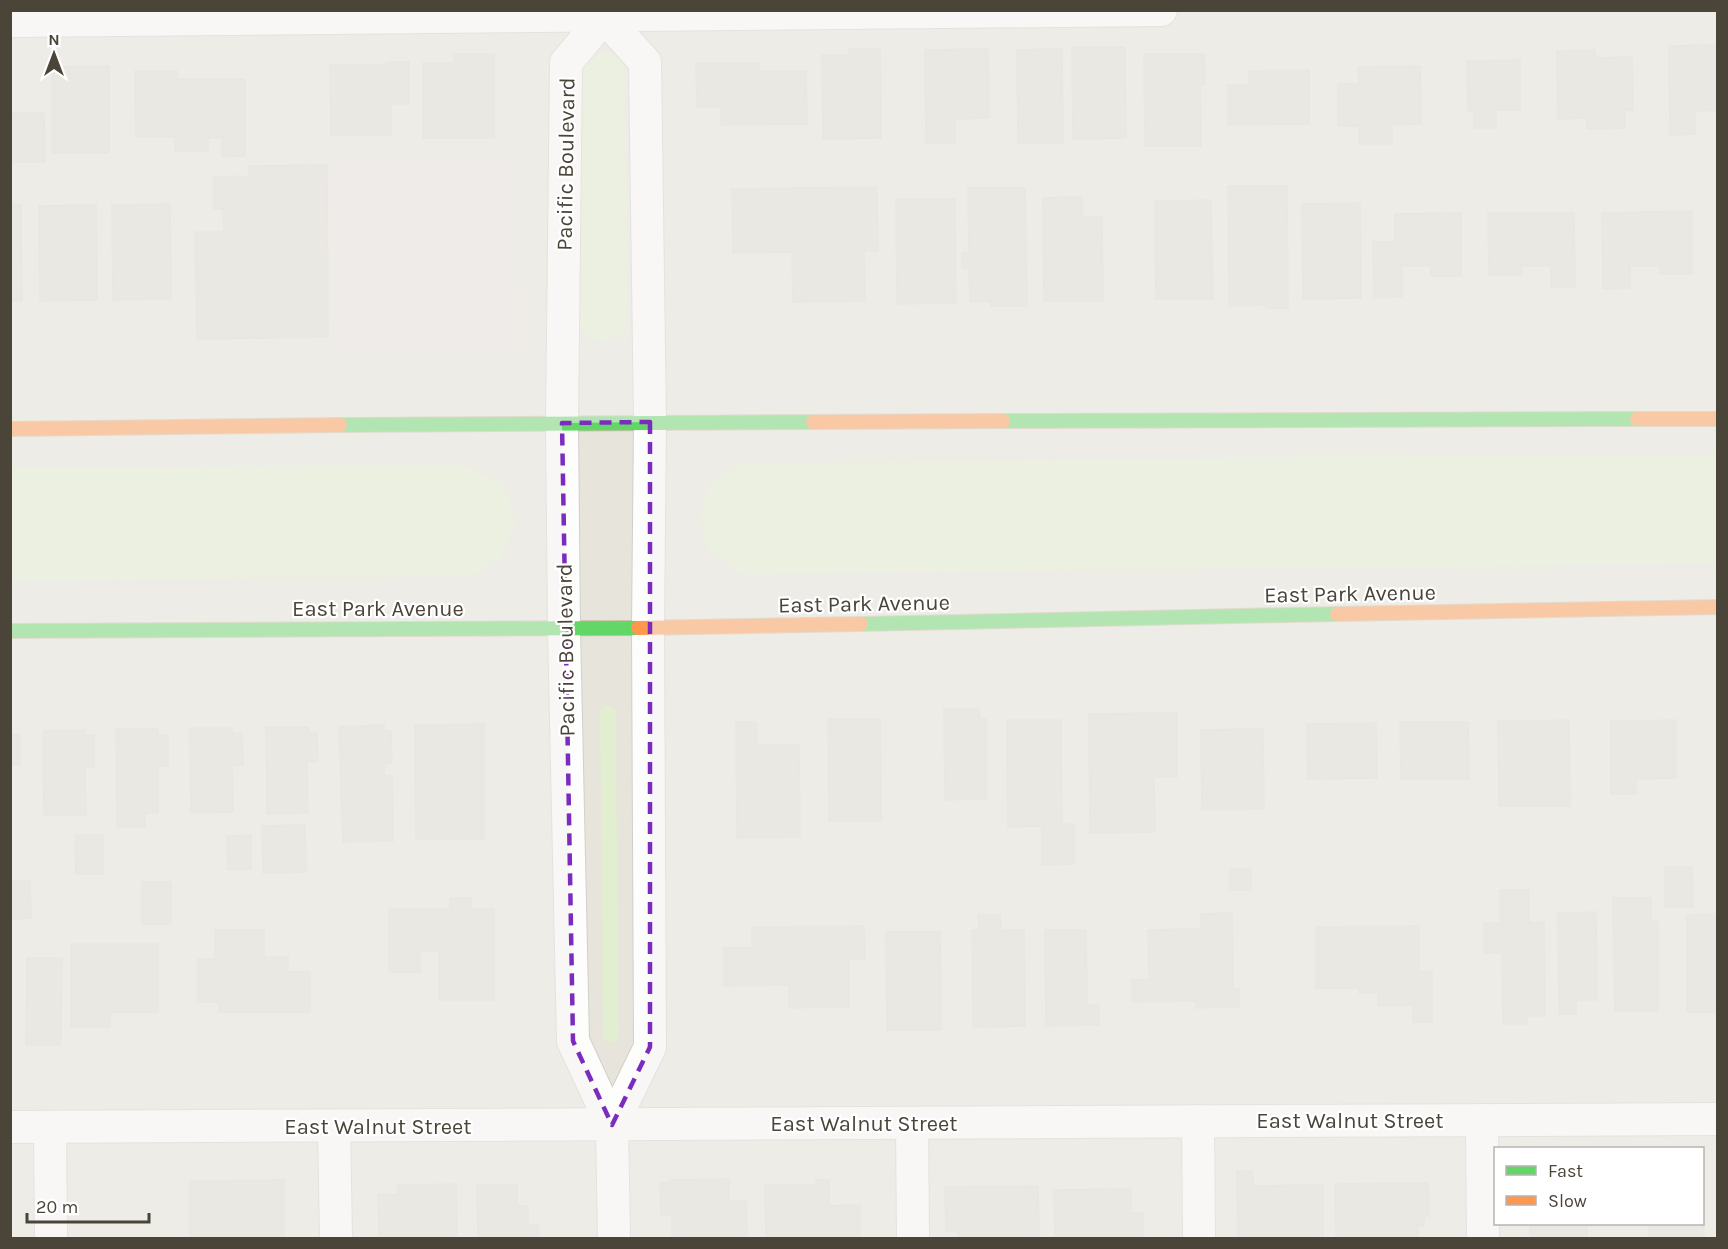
<svg xmlns="http://www.w3.org/2000/svg" width="1728" height="1249" font-family="Karla,sans-serif">
<style>
.residential{fill:#e7e4dc;fill-rule:evenodd}
.green{fill:#e1eecf}
.parking{fill:#e6e3df}
.building{fill:#dedbd6;stroke:#dcd9d4;stroke-width:1.5}
.lines{fill:none;stroke-linecap:round;stroke-linejoin:round}
.street-casing{stroke:#d2d0cb;stroke-width:34}
.fast-casing{stroke:#ccbfa9;stroke-width:16}
.slow-casing{stroke:#ccbfa9;stroke-width:16}
.street{stroke:#fdfdfc;stroke-width:32}
.fast{stroke:#63d668;stroke-width:14}
.slow{stroke:#ff974d;stroke-width:14}
.marked{fill:none;stroke:#7b2cbf;stroke-width:4.5;stroke-dasharray:12 8;stroke-linejoin:round}
.labels{text-anchor:middle;stroke-width:4.5;stroke-linejoin:round;paint-order:stroke}
.street-label{font-size:22px;fill:#4b4439;stroke:#fff}
</style>
<rect width="100%" height="100%" fill="#f4f2ee"/>
<path class="residential" d="M10,11H1717V1238H11ZM1496,1148H1702V1224H1496Z"/>
<g class="green">
<path d="M603,52L617,56L625,67L628,319L623,333L606,342L592,339L578,325V71L586,56Z"/>
<path d="M1717,454V563L742,574L708,549L700,515L712,481L743,463Z"/>
<path d="M461,465L502,483L516,522L500,558L469,576L11,581V468Z"/>
<path d="M607,704L616,710L618,1039L610,1043L603,1040L600,710Z"/>
</g>
<path class="parking" d="M517,163L520,352L329,354L327,165Z"/>
<g class="building">
<path d="M1718,45V110L1695,111V134L1670,135L1669,46Z"/>
<path d="M1072,47H1125L1126,138L1073,139Z"/>
<path d="M849,49H880L881,138L823,139L822,55H849Z"/>
<path d="M988,49L989,118L955,119V143H926L925,50Z"/>
<path d="M1062,49L1063,143H1018L1017,50Z"/>
<path d="M1595,50V58L1632,57L1633,110H1625V128L1587,129V118L1558,119L1557,51Z"/>
<path d="M454,54H494V138H423V63H454Z"/>
<path d="M1144,54H1204L1205,84L1200,85L1201,146H1145Z"/>
<path d="M1520,60V110H1496V128H1474V110L1468,111L1467,61Z"/>
<path d="M386,62H409V104H391V135H331L330,65H386Z"/>
<path d="M696,63H759V71H806L807,124L721,125V107H697Z"/>
<path d="M109,66V153H52V67Z"/>
<path d="M1420,66L1421,124L1392,125V144H1359V126H1338V84H1359L1358,67Z"/>
<path d="M1309,70V124L1228,125V85H1249V71Z"/>
<path d="M135,71H177V79H245V156L222,157V138H208V151H175V137H136Z"/>
<path d="M10,113H44L45,162H10Z"/>
<path d="M327,165L328,337L197,339L195,232H224L223,209H214V177L249,176V166Z"/>
<path d="M1228,186H1287L1288,308H1266V305L1229,306Z"/>
<path d="M877,187L878,251H864L865,301L793,302L792,252L733,253L732,189Z"/>
<path d="M968,188H1025L1027,306H991V301L970,302L969,268H962V253H969Z"/>
<path d="M1082,197V217H1102L1103,301H1044L1043,198Z"/>
<path d="M896,199H955L956,303L897,304Z"/>
<path d="M1211,200L1213,299H1156L1155,201Z"/>
<path d="M1360,203L1361,298L1303,299L1302,204Z"/>
<path d="M170,204L171,299L113,300L112,205Z"/>
<path d="M10,205H21L22,301H10Z"/>
<path d="M96,205L97,300L40,301L39,206Z"/>
<path d="M1692,211V274H1660V266H1630V288L1603,289L1602,213Z"/>
<path d="M1461,213V276H1431V266H1402V297L1374,298L1373,242H1395V214Z"/>
<path d="M1488,213H1574L1575,287H1551V266H1522V275H1489Z"/>
<path d="M944,709H979L980,719H986V799L945,800Z"/>
<path d="M1177,713V777H1154L1155,832L1090,833L1089,714Z"/>
<path d="M828,719H880L881,821H829Z"/>
<path d="M1007,720H1061L1062,824H1074V864L1042,865V826L1008,827Z"/>
<path d="M1569,720L1570,806H1499L1498,721Z"/>
<path d="M1676,720V778L1636,779V794H1611V721Z"/>
<path d="M736,722H756L757,745H799L800,837L737,838Z"/>
<path d="M1400,722H1468L1469,779H1401Z"/>
<path d="M1376,723L1377,778L1308,779L1307,724Z"/>
<path d="M484,724V839H416L415,725Z"/>
<path d="M384,725V731H391L392,763L384,764V776H392L393,841L343,842L339,727Z"/>
<path d="M266,727H309V733L317,732L318,761L307,762L308,813L267,814Z"/>
<path d="M190,728H232V733H242L243,765H232L233,812L191,813Z"/>
<path d="M10,729L11,735H20V765H11L10,842Z"/>
<path d="M116,729H158V735H168V766H158V813H145V827H117Z"/>
<path d="M1263,729L1264,809L1202,810L1201,730Z"/>
<path d="M85,730V735H94V767H85L86,815H44L43,731Z"/>
<path d="M305,825L306,872L263,873L262,826Z"/>
<path d="M75,835H103V874H76Z"/>
<path d="M251,835V869L228,870L227,836Z"/>
<path d="M1665,867H1692L1693,907H1665Z"/>
<rect x="1230" y="869" width="21" height="21"/>
<path d="M11,881H30L31,918L12,919Z"/>
<rect x="142" y="882" width="29" height="42"/>
<path d="M1500,890H1529V923L1544,922L1545,1016H1527V1024H1503L1502,953H1484V923H1500Z"/>
<path d="M450,898H471V909H494V1000H439V951H420V972H389V909H450Z"/>
<path d="M1613,898H1651V922H1658V1011H1615Z"/>
<path d="M1596,912L1597,1000H1576V1014H1559L1558,913Z"/>
<path d="M1232,913L1233,989H1239V1007L1196,1008V1001L1132,1002V980H1149L1148,930L1201,929V914Z"/>
<path d="M1718,914V1012H1687V915Z"/>
<path d="M978,915H1000L1001,930H1024L1025,1026L973,1027L972,930H979Z"/>
<path d="M864,926L865,959H849V1007L789,1008V985L724,986V948H752V927Z"/>
<path d="M1419,926V972L1432,971V1022H1413V1005L1378,1006V993H1359V988H1316V927Z"/>
<path d="M215,930H264V957H288V972H310V1012H219V1002H198V959H215Z"/>
<path d="M1045,930H1086L1087,1005H1099V1025L1046,1026Z"/>
<path d="M886,932H940L941,1030H887Z"/>
<path d="M71,944H158V1012H110V1027H71Z"/>
<path d="M27,958H62L61,1045H26Z"/>
<path d="M1237,1171H1253V1186L1323,1185V1238H1238Z"/>
<path d="M729,1179V1201H746L747,1238H672V1215H661L660,1183H670V1180Z"/>
<path d="M284,1180V1238H190V1181Z"/>
<path d="M816,1180H829V1206L860,1205V1238H766L765,1185H816Z"/>
<path d="M1428,1183L1429,1216H1424V1226H1418V1238H1336L1335,1184Z"/>
<path d="M456,1184L457,1238H379L378,1195L398,1194V1185Z"/>
<path d="M477,1185H517V1206H528V1225H538L539,1238H552H478Z"/>
<path d="M1702,1185L1704,1238H1649V1224H1702Z"/>
<path d="M1038,1186L1039,1238H958V1231H946L945,1187Z"/>
<path d="M1131,1189V1213H1143V1238H1055L1054,1190Z"/>
<rect x="1530" y="1224" width="57" height="14"/>
</g>
<g class="lines">
<defs>
<g id="street">
<path d="M604,17L566,63L562,423L564,628L573,1041L612,1125L614,1238"/>
<path d="M604,17L645,62L650,422L648,628L650,1047L612,1125"/>
<path d="M10,21L1161,10"/>
<path d="M1482,1120L1483,1238"/>
<path d="M1198,1121L1199,1238"/>
<path d="M912,1123L913,1238"/>
<path d="M334,1126L336,1238"/>
<path d="M10,1127L1718,1119"/>
<path d="M50,1127L51,1238"/>
</g>
<g id="fast">
<path d="M1003,421L1637,419"/>
<path d="M340,425L813,422"/>
<path d="M861,624L1337,614"/>
<path d="M10,631L638,628"/>
</g>
<g id="slow">
<path d="M1637,419H1718"/>
<path d="M813,422L1003,421"/>
<path d="M10,429L340,425"/>
<path d="M1337,614L1718,607"/>
<path d="M638,628L861,624"/>
</g>
</defs>
<use href="#street" class="street-casing"/>
<use href="#fast" class="fast-casing"/>
<use href="#slow" class="slow-casing"/>
<use href="#street" class="street"/>
<use href="#fast" class="fast"/>
<use href="#slow" class="slow"/>
</g>
<path d="M0 0H1728V1249H0ZM650,422V1047L612,1125L573,1041L562,423Z" fill="#f4f2ee" fill-opacity=".55" fill-rule="evenodd"/>
<path class="marked" d="M650,422V1047L612,1125L573,1041L562,423Z"/>
<g class="labels">
<g class="street-label">
<text transform="translate(565 164) rotate(-89)" y="8">Pacific Boulevard</text>
<text transform="translate(1350 593) rotate(-1)" y="8">East Park Avenue</text>
<text transform="translate(864 603) rotate(-1)" y="8">East Park Avenue</text>
<text x="378" y="616">East Park Avenue</text>
<text transform="translate(565 650) rotate(-91)" y="8">Pacific Boulevard</text>
<text x="1350" y="1128">East Walnut Street</text>
<text x="864" y="1131">East Walnut Street</text>
<text x="378" y="1134">East Walnut Street</text>
</g>
</g>
<rect width="1728" height="1249" fill="none" stroke="#4b4439" stroke-width="24"/>
<rect x="1494" y="1147" width="210" height="78" fill="#ffffff" stroke="#b7b4b0" stroke-width="1.5"/>
<rect x="1506" y="1166" width="30" height="9" fill="#63d668" stroke="#b7b4b0" stroke-width="1.5"/>
<text x="1548" y="1177" font-size="18" fill="#4b4439">Fast</text>
<rect x="1506" y="1196" width="30" height="9" fill="#ff974d" stroke="#b7b4b0" stroke-width="1.5"/>
<text x="1548" y="1207" font-size="18" fill="#4b4439">Slow</text>
<g transform="translate(54 54)" stroke="#ffffff" stroke-width="4.5" paint-order="stroke">
<path d="M0-4.5L10 22L0 15L-10 22Z" fill="#4b4439"/>
<text y="-9" font-size="16" font-weight="bold" text-anchor="middle" fill="#4b4439">N</text>
</g>
<path d="M27 1213v9h122v-9" fill="none" stroke="#4b4439" stroke-width="3"/>
<text x="36" y="1213" font-size="18" fill="#4b4439" stroke="#ffffff" stroke-width="4.5" paint-order="stroke">20 m</text>
</svg>
